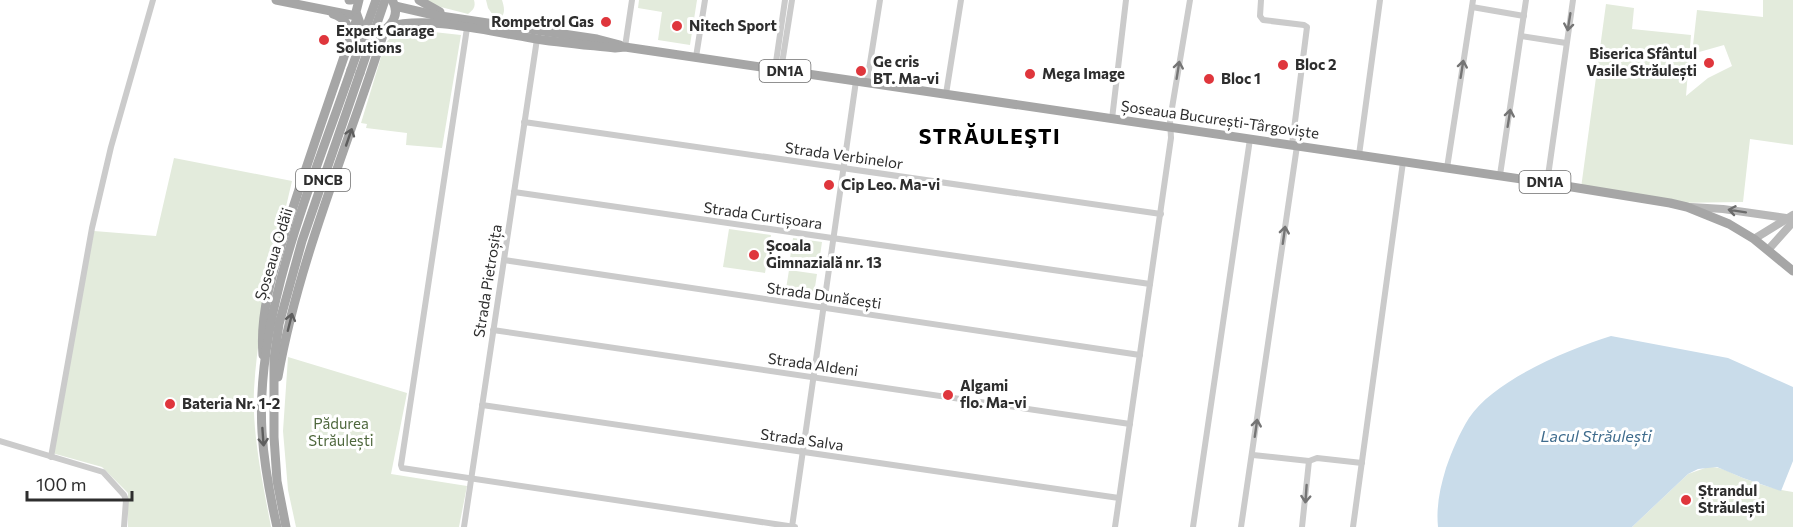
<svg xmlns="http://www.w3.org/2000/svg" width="1793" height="527" font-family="Commissioner,sans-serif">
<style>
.green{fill:#e3ebdc}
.water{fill:#c9dcea}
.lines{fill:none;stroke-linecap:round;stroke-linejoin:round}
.minor{stroke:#cbcbcb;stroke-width:6}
.secondary{stroke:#b8b8b8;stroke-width:8}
.primary{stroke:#a6a6a6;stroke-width:9}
.primary-bridge{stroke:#a6a6a6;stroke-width:9}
.oneway{stroke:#757575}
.oneway2{stroke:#5e5e5e}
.oneway3{stroke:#6c6c6c}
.poi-dot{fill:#df363c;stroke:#fff;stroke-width:2}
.labels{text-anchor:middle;stroke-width:6;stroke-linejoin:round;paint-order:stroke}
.shield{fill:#fff;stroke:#6d6d6d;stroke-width:1.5}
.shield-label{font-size:14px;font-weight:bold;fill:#2e2e2e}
.poi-label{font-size:15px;font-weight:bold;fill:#2e2e2e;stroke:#fff;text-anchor:start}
.street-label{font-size:15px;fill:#2e2e2e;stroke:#fff}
.park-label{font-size:15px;fill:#4f683d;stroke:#fff}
.water-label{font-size:16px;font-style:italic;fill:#3f6c8d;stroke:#fff}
.district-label{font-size:21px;font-weight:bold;letter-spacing:1.5px;fill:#000;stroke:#fff}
</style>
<rect width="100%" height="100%" fill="#fff"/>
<g class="green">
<path d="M425,0H474C476,7 473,10 468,14L433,5Z"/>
<path d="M486,0H502C504,7 506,13 500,19L495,18L488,8Z"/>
<path d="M639,0H697L690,45L658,40L662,12L638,8Z"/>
<path d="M1763,0H1793V145L1750,139L1743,202L1670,203L1581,188L1606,4L1634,8L1632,29L1691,35L1686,96L1708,78L1732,66L1724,45L1692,54L1697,10L1763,17Z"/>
<path d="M406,29L461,35L442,148L406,145L407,133L366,128L367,124L361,123L385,44L392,36Z"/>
<path d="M174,158L292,181C276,250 258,320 254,390C252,435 263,484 271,527H128V493L102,467L52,453L94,231L156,236Z"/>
<path d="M729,229L771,235L765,273L723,267Z"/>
<path d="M793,238L822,242L818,269L789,265Z"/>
<path d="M789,270L817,274L813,300L797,298L798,291L786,289Z"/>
<path d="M288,357L407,393L391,474L467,486L459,527H296L288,490L283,431Z"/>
<path d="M1708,467C1721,466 1731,473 1743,478C1759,484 1776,490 1793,492V527H1632L1688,474Z"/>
</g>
<path class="water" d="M1611,336L1728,358L1793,387V461L1781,491L1743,478L1717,467L1698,469L1688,474L1632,527H1438C1436,506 1440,488 1446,468C1452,451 1459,434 1469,418C1494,380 1569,349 1611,336Z"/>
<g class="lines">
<g class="minor">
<path d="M1261,0L1260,16L1263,20L1304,25L1307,27L1292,145"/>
<path d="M1472,7L1524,16"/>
<path d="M467,28L401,465L402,468L795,527"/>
<path d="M1521,36L1566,43"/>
<path d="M625,47L632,0"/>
<path d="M696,57L705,0"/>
<path d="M775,69L785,0"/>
<path d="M781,70L792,0"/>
<path d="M867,82L880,0"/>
<path d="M946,94L961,0"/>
<path d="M1112,119L1126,0"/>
<path d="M524,122L1161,214"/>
<path d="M1359,155L1380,0"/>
<path d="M1447,168L1473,0"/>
<path d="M1500,175L1526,0"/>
<path d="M1547,183L1573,0"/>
<path d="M514,192L1150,284"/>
<path d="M504,260L1140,355"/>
<path d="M493,330L1130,424"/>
<path d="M482,405L1119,498"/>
<path d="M0,441L103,472L124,495L126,500L124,527"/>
<path d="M1253,455L1309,461L1317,458L1362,463"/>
<path d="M51,457L92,228L111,147L153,0"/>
<path d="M464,527L537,39"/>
<path d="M792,527L856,81"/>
<path d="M1115,527L1171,138L1170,120L1190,0"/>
<path d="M1193,527L1250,139"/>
<path d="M1241,527L1297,146"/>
<path d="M1302,527L1309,461"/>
<path d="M1353,527L1403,162"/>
</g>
<g class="secondary">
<path d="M1691,207L1723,209L1786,218"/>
<path d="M1754,239L1793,215"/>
<path d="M1768,250L1793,222"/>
</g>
<g class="primary">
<path d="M276,0L356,16"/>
<path d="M349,0H351"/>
<path d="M359,0L356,12L360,23"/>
<path d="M419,0L440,12"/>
<path d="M395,6L434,15L597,39L620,45"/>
<path d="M333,14C345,18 349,25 350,37"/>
<path d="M388,27C427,15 491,32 531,38C559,43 587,45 615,48L625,47L1535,181L1670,203L1687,207L1729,224L1754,239L1793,271"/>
<path d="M388,27C396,19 398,10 392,0"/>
<path d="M263,355C259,309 276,262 290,217C311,151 335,85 357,18"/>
<path d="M278,377C299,257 349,144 385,29"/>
<path d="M277,527C270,496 264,464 262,432C255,313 313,181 351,70"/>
<path d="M286,527L277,481L274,437V359L279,324L302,241L360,73"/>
</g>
<g class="primary-bridge">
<path d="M351,70L376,0"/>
<path d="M360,73L385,0"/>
</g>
</g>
<defs><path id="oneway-shaft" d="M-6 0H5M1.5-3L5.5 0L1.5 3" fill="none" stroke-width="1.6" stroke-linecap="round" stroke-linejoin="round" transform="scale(1.5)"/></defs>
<g class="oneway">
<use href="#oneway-shaft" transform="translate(1569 22) rotate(99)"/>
<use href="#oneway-shaft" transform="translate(1462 69) rotate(-81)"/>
<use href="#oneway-shaft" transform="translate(1178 70) rotate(-81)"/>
<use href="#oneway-shaft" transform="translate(1509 118) rotate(-81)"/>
<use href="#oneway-shaft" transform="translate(1284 235) rotate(-82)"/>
<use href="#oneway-shaft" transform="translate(1256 428) rotate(-82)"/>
<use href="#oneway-shaft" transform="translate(1306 494) rotate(94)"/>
</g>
<g class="oneway2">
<use href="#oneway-shaft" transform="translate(349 137) rotate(-71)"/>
<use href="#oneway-shaft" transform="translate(290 322) rotate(-76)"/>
<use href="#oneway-shaft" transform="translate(263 437) rotate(86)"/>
</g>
<use class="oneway3" href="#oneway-shaft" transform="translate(1737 211) rotate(-171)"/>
<g class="poi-dot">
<circle cx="606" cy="22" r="6"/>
<circle cx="677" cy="26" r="6"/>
<circle cx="324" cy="40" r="6"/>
<circle cx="1709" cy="63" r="6"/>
<circle cx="1283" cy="65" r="6"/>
<circle cx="861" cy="71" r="6"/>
<circle cx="1030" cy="74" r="6"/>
<circle cx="1209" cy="79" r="6"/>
<circle cx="829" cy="185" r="6"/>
<circle cx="754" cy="255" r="6"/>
<circle cx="948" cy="395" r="6"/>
<circle cx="170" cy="404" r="6"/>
<circle cx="1686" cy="500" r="6"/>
</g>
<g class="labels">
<g class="shield">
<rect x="759.5" y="60" width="51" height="22" rx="4.5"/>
<rect x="296" y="169" width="54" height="22" rx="4.5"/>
<rect x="1519.5" y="171" width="51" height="22" rx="4.5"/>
</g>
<g class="shield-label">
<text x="785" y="76">DN1A</text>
<text x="323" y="185">DNCB</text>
<text x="1545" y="187">DN1A</text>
</g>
<g class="poi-label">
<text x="594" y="27" text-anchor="end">Rompetrol Gas</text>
<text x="689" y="31">Nitech Sport</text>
<text x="336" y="36">Expert Garage<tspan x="336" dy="17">Solutions</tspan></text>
<text x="1697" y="59" text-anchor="end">Biserica Sfântul<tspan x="1697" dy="17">Vasile Străulești</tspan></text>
<text x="873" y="67">Ge cris<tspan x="873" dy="17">BT. Ma-vi</tspan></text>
<text x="1295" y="70">Bloc 2</text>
<text x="1042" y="79">Mega Image</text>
<text x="1221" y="84">Bloc 1</text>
<text x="841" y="190">Cip Leo. Ma-vi</text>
<text x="766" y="251">Școala<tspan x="766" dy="17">Gimnazială nr. 13</tspan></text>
<text x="960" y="391">Algami<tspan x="960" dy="17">flo. Ma-vi</tspan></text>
<text x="182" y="409">Bateria Nr. 1-2</text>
<text x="1698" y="496">Ștrandul<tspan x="1698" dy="17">Străulești</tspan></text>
</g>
<g class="street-label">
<text transform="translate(1220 120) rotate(8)" y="5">Șoseaua București-Târgoviște</text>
<text transform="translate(844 156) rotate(8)" y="5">Strada Verbinelor</text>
<text transform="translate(763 216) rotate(8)" y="5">Strada Curtișoara</text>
<text transform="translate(274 254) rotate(-73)" y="5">Șoseaua Odăii</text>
<text transform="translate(488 281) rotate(-81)" y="5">Strada Pietroșița</text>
<text transform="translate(824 296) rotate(8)" y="5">Strada Dunăcești</text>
<text transform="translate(813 365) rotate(8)" y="5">Strada Aldeni</text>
<text transform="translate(802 440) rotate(8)" y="5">Strada Salva</text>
</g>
<g class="park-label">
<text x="341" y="429">Pădurea<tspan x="341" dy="17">Străulești</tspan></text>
</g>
<g class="water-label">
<text x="1596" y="442">Lacul Străulești</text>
</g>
<g class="district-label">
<text x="990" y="144">STRĂULEŞTI</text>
</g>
</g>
<path d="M27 491v9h105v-9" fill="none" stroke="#2e2e2e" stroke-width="3"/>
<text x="36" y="491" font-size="18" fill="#2e2e2e" stroke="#ffffff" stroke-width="4.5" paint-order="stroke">100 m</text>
</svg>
